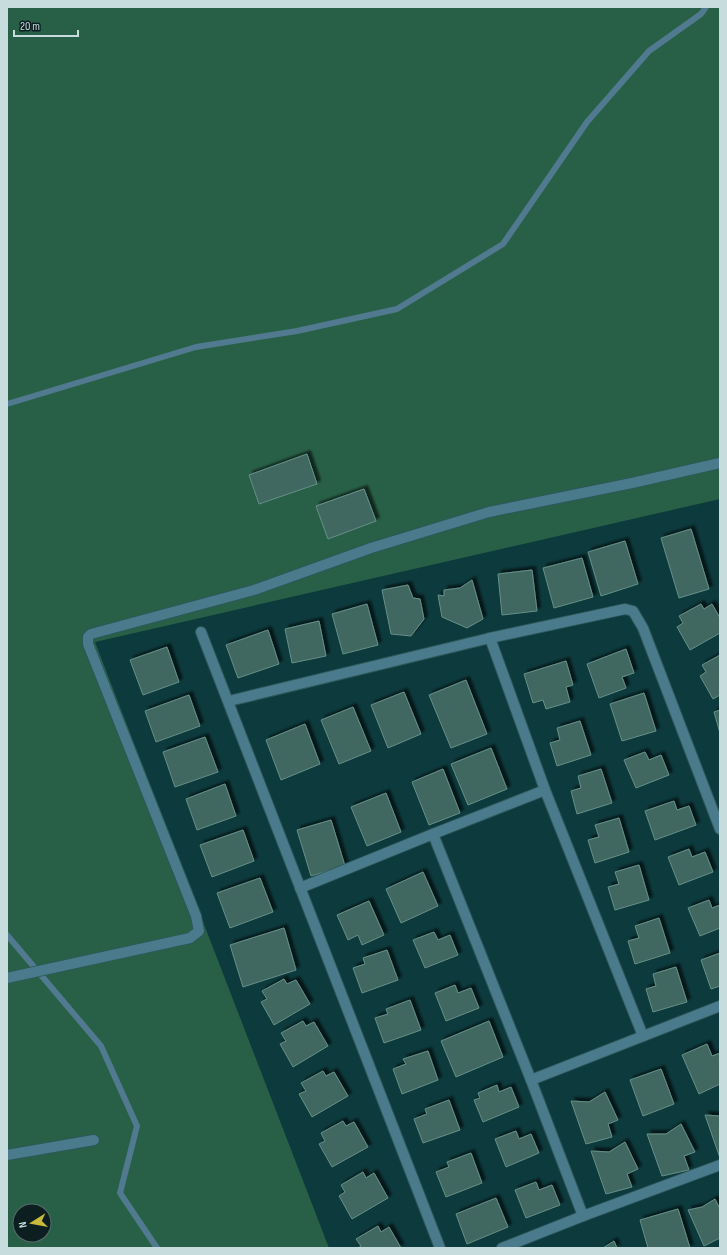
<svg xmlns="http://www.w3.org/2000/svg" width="727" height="1255" font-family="'Sofia Sans Condensed',sans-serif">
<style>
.green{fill:#286047;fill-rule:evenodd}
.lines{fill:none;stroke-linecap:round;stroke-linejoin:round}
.stream{stroke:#51798f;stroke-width:6}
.building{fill:#3f6760;stroke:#669088;filter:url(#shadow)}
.minor-casing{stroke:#2e575a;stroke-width:12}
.minor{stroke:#497b8c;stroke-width:10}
</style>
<defs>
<filter id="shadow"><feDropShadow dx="3.5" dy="-3.5" stdDeviation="1" flood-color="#0009"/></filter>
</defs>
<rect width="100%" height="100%" fill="#0d3a3d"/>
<path class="green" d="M7,7H720V499L95,642L329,1248H7ZM20,1211H44V1235H20Z"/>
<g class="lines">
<g class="stream">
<path d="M7,404L196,347L297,331L397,309L503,244L587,122L649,51L701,14L706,7"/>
<path d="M7,935L101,1046L137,1126L120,1193L157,1248"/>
</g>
</g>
<g class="building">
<path d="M307,454L317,484L259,504L249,475Z"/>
<path d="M364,489L376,521L328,539L316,506Z"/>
<path d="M691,529L709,589L679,598L661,538Z"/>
<path d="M625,541L638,584L601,596L588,552Z"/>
<path d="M582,558L593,597L554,608L543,568Z"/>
<path d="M532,570L537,611L502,615L498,574Z"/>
<path d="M472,580L483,619L467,628L442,617L438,595L444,596V590L460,588Z"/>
<path d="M408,585L413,598L420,599L424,619L411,636L391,634L382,590Z"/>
<path d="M367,604L378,645L343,654L332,614Z"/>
<path d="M701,604L704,609L712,604L720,618V633L690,650L677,627L683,623L679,616Z"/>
<path d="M319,621L326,656L292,663L285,629Z"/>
<path d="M268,630L279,664L238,678L226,645Z"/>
<path d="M167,647L179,682L143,695L130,660Z"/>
<path d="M626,649L634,673L622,677L626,688L599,698L587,664Z"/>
<path d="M720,655V695L713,699L700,676L706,672L702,665Z"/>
<path d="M566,661L573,685L566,687L570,702L546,709L543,700L533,703L524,674Z"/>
<path d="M466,680L487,734L451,748L429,695Z"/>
<path d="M404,692L421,734L388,748L371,705Z"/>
<path d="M644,693L656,731L622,741L610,704Z"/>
<path d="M189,695L200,726L156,742L145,711Z"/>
<path d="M353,707L371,751L339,764L321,720Z"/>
<path d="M720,710V733L714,712Z"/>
<path d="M580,721L591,755L557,766L550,743L560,740L557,728Z"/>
<path d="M305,724L320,764L281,780L266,740Z"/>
<path d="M205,737L218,772L175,787L163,752Z"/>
<path d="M491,748L507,789L468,805L451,764Z"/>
<path d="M645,752L649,760L661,755L669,775L636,788L624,760Z"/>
<path d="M443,769L460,813L429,825L412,782Z"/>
<path d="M601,769L612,803L577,814L571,791L581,788L578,776Z"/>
<path d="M225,784L236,816L197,830L186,799Z"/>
<path d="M386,793L401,832L367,846L351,807Z"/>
<path d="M674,801L677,810L689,806L696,825L655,840L645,811Z"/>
<path d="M619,818L629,852L595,863L588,840L599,837L595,825Z"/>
<path d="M331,820L345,866L311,876L297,830Z"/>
<path d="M243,830L254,861L212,877L200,845Z"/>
<path d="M689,849L692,857L705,852L713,872L679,885L668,857Z"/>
<path d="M639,865L649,900L615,910L608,887L619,884L615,872Z"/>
<path d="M423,872L438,906L401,923L386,889Z"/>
<path d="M260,878L273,912L230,928L217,893Z"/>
<path d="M709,900L712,908L720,905V928L700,936L688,908Z"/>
<path d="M369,901L384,935L362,945L358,935L348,940L337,915Z"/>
<path d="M659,918L670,953L635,964L628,941L639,938L635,926Z"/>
<path d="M284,928L296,970L243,987L230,945Z"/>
<path d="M434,932L438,940L450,935L458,955L425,968L413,940Z"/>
<path d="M387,950L398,980L362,993L353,968L365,964L363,958Z"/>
<path d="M720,953V986L711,989L701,960Z"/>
<path d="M676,967L687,1002L653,1012L646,989L656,986L653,974Z"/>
<path d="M284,979L287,984L296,980L310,1004L274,1025L261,1002L267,999L262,991Z"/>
<path d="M455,985L458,993L471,988L479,1008L446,1021L435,993Z"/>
<path d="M410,1000L421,1030L384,1043L375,1018L388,1014L386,1009Z"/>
<path d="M303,1021L306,1026L314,1022L328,1046L293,1067L280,1044L286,1041L281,1033Z"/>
<path d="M489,1021L503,1057L456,1077L441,1041Z"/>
<path d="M707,1044L712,1056L720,1053V1084L699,1094L682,1055Z"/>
<path d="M428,1051L438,1080L402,1094L393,1069L406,1064L403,1059Z"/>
<path d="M661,1069L674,1104L643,1116L630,1080Z"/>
<path d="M323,1071L326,1076L334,1072L348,1096L312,1117L299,1094L306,1091L301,1083Z"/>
<path d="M497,1085L499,1092L511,1087L519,1107L483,1122L474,1100L480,1098L478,1093Z"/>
<path d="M605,1092L618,1120L608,1124L612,1137L586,1144L571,1101L589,1102Z"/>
<path d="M449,1100L460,1130L423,1143L414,1119L427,1114L425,1109Z"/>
<path d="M705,1115L720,1116V1158Z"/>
<path d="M343,1121L346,1126L354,1122L368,1147L332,1167L319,1144L325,1141L321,1133Z"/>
<path d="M681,1124L695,1152L684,1156L689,1170L662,1176L647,1134H666Z"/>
<path d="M516,1131L519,1139L531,1134L539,1153L506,1167L495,1139Z"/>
<path d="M625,1142L638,1169L627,1174L632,1187L606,1194L591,1151L609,1152Z"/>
<path d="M471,1153L482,1183L446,1197L436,1172L449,1167L447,1162Z"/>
<path d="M363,1172L366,1178L374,1173L388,1198L352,1219L339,1196L345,1192L341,1185Z"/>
<path d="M536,1182L539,1190L552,1185L560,1205L526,1218L515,1190Z"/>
<path d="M496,1198L508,1227L467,1244L456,1214Z"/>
<path d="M715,1199L720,1209V1238L704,1246L688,1210L702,1207Z"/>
<path d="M678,1209L690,1248H648L640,1220Z"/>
<path d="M378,1226L381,1232L389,1227L401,1248H358L361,1246L356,1239Z"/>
<path d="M614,1241L617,1248H603Z"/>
</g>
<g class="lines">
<defs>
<g id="minor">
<path d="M201,632L440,1248"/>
<path d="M490,638L545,790L643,1036"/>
<path d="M229,701L490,638L625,609L633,611L643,628L720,829"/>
<path d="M433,834L531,1080L583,1216"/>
<path d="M300,888L433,834L545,790"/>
<path d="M7,978L190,938L199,931L196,916L94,659L88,644V637L91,634L254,590L371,548L489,512L632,483L720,463"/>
<path d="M531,1080L720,1006"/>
<path d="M7,1155L94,1140"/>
<path d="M502,1248L583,1216L720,1165"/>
</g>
</defs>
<use href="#minor" class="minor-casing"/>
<use href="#minor" class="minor"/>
</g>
<rect width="727" height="1255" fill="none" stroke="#c6dcdd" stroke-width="16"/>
<g transform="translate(32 1223) rotate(259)"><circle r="19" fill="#0c1e1f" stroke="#566a6b"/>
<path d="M0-3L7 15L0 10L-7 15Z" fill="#c8bb3b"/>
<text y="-6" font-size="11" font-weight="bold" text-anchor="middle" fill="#c6dcdd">N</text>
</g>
<path d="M14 30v6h64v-6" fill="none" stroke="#c6dcdd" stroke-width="2"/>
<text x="20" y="30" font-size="12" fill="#c6dcdd" stroke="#0c1e1f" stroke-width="3" paint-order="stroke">20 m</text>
</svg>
